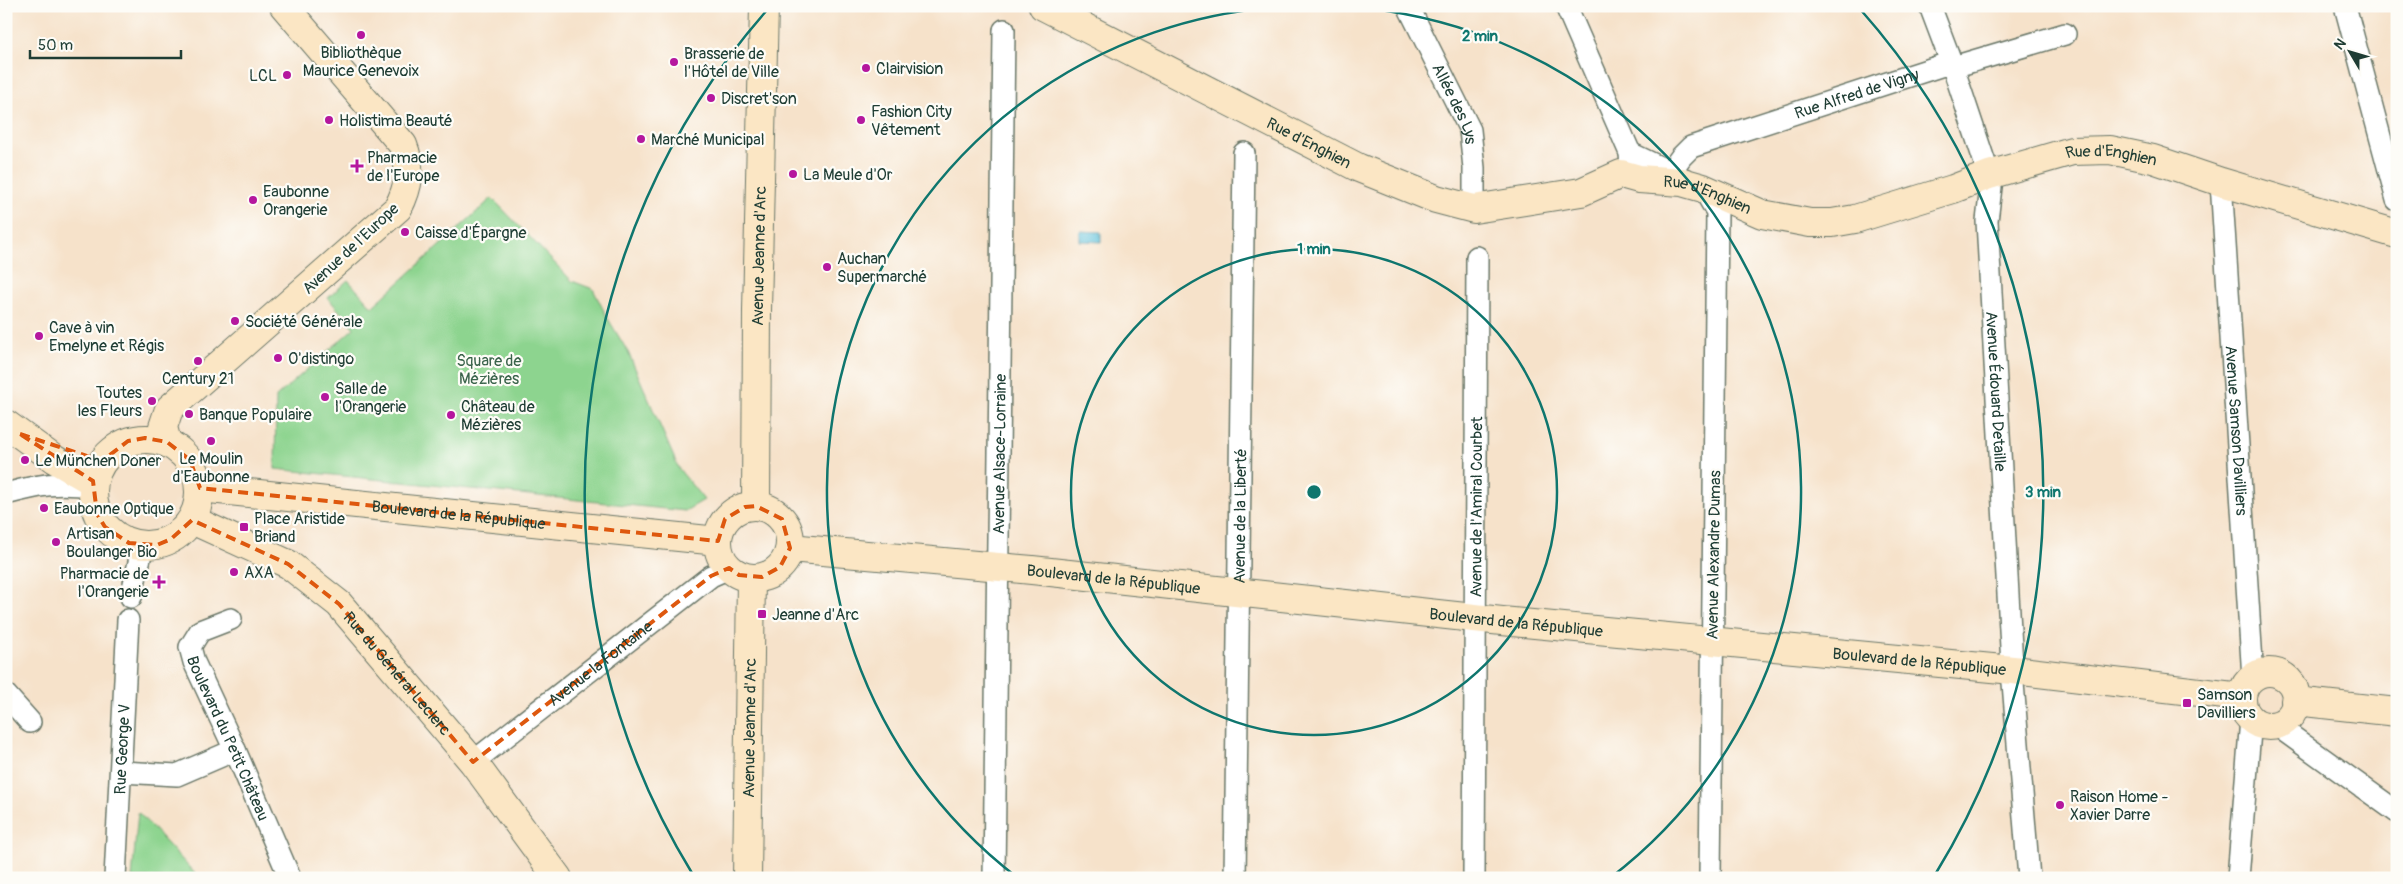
<svg xmlns="http://www.w3.org/2000/svg" width="2403" height="884" font-family="Pangolin,sans-serif">
<style>
.green{fill:#8dd48f;stroke:#568862}
.water{fill:#5ec1dc;stroke:#3e7f88}
.lines{fill:none;stroke-linecap:round;stroke-linejoin:round}
.street-casing{stroke:#6a7768;stroke-width:24}
.secondary-casing{stroke:#6a7768;stroke-width:30}
.street{stroke:#fff;stroke-width:21}
.secondary{stroke:#fbe6c4;stroke-width:28}
.marked{fill:none;stroke:#de580e;stroke-width:4;stroke-dasharray:10 6;stroke-linejoin:round}
.ring{fill:none;stroke:#0f766e;stroke-width:2.5}
.poi-dot{fill:#b5179e;stroke:#fdfcf7;stroke-width:2}
.labels{text-anchor:middle;stroke-width:4.5;stroke-linejoin:round;paint-order:stroke}
.poi-label{font-size:16px;fill:#1f3d34;stroke:#fdfcf7;text-anchor:start}
.street-label{font-size:16px;fill:#1f3d34;stroke:#fdfcf7}
.park-label{font-size:16px;fill:#3a634b;stroke:#fdfcf7}
.centre{fill:#0f766e;stroke:#fdfcf7;stroke-width:2.5}
.ring-label{font-size:15px;text-anchor:middle;font-weight:bold;fill:#0f766e;stroke:#fdfcf7;stroke-width:4.5;stroke-linejoin:round;paint-order:stroke}
</style>
<rect width="100%" height="100%" fill="#fdfcf7"/>
<filter id="ink" filterUnits="userSpaceOnUse"><feTurbulence type="fractalNoise" baseFrequency=".02" numOctaves="2"/><feDisplacementMap in="SourceGraphic" scale="10" xChannelSelector="R" yChannelSelector="G"/><feConvolveMatrix kernelMatrix="1 2 1 2 8 2 1 2 1" color-interpolation-filters="sRGB"/></filter>
<filter id="wash" filterUnits="userSpaceOnUse"><feTurbulence type="fractalNoise" baseFrequency=".0096" numOctaves="4" result="noise"/><feDisplacementMap in="SourceGraphic" scale="20" xChannelSelector="R" yChannelSelector="G"/><feGaussianBlur stdDeviation="1.12" result="paint"/><feColorMatrix in="noise" values="0 0 0 0 0 0 0 0 0 0 0 0 0 0 0 0 0 1.4 0 .05"/><feComposite in="paint" operator="in"/></filter>
<g filter="url(#wash)">
<rect width="100%" height="100%" fill="#f6e2ca"/>
<g class="green">
<path d="M492,198L572,281L593,289L607,317L628,352L679,469L704,500L685,511L275,469L276,397L354,328L328,298L348,280L372,307Z"/>
<path d="M138,812L199,878H132Z"/>
</g>
<path class="water" d="M1080,231L1101,232V242L1080,241Z"/>
</g>
<g filter="url(#ink)">
<g class="lines">
<defs>
<g id="street">
<path id="s1" d="M1408,6L1470,130L1474,168V209"/>
<path d="M1566,6L1630,153L1631,167"/>
<path id="s2" d="M1930,6L1953,67L1989,175L1991,187L1987,221L2013,683L2029,878"/>
<path d="M2345,6L2397,200"/>
<path d="M1630,153L1703,188L1717,212L1710,878"/>
<path id="s3" d="M1663,182L1681,157L1691,147L1943,65L1953,67L2065,34"/>
<path id="s4" d="M2221,182L2253,678"/>
<path d="M6,494C42,484 56,482 93,486"/>
<path d="M131,597L143,545"/>
<path id="s5" d="M231,619L200,631L190,647L194,662L235,750L290,878"/>
<path d="M6,695L30,722"/>
<path d="M2276,725L2397,812"/>
<path id="s6" d="M473,762L711,576L729,568"/>
<path d="M121,772L177,775L235,750"/>
<path id="s7" d="M115,878L128,620"/>
<path id="s8" d="M994,878L1004,30"/>
<path id="s9" d="M1235,878L1244,153"/>
<path id="s10" d="M1474,878L1477,257"/>
<path d="M2238,878L2251,719"/>
</g>
<g id="secondary">
<path id="s11" d="M1043,6L1359,168L1436,199L1474,209L1581,192L1621,174L1639,179L1682,182L1703,188L1762,214L1810,223H1832L1855,219L1953,189L1989,175L2072,151L2110,150L2153,159L2221,182L2397,234"/>
<path d="M6,424L54,459L93,482"/>
<circle cx="146" cy="492" r="53"/>
<path d="M167,442L163,427L169,409L398,208C409,187 412,168 403,145L284,6"/>
<path id="s12" d="M200,488L718,541"/>
<circle cx="754" cy="542" r="36"/>
<path id="s13" d="M756,506L757,310L764,6"/>
<path id="s14" d="M192,520L288,564L339,604L473,762L558,878"/>
<path id="s15" d="M790,548L1032,570L1502,621L2013,670L2242,697"/>
<circle cx="2269" cy="699" r="27"/>
<path d="M2295,701L2397,712"/>
<path id="s16" d="M747,878L751,578"/>
</g>
</defs>
<use href="#street" class="street-casing"/>
<use href="#secondary" class="secondary-casing"/>
<use href="#street" class="street"/>
<use href="#secondary" class="secondary"/>
</g>
</g>
<path class="marked" d="M20,434L102,461L128,441L145,438L167,442L190,460L200,488L718,541L725,519L745,507L756,506L782,519L790,548L780,567L762,577L739,575L729,568L711,576L473,762L339,604L288,564L192,520L171,539L157,545L129,543L105,527L97,514L93,481Z"/>
<g class="ring">
<circle cx="1314" cy="492" r="243"/>
<path d="M1018 878A486 486 0 0 1 1297 6M1331 6A486 486 0 0 1 1610 878"/>
<path d="M692 873A729 729 0 0 1 768 9M1860 9A729 729 0 0 1 1936 873"/>
</g>
<g class="poi-dot">
<circle cx="361" cy="35" r="5"/>
<circle cx="674" cy="62" r="5"/>
<circle cx="866" cy="68" r="5"/>
<circle cx="287" cy="75" r="5"/>
<circle cx="711" cy="98" r="5"/>
<circle cx="329" cy="120" r="5"/>
<circle cx="861" cy="120" r="5"/>
<circle cx="641" cy="139" r="5"/>
<path d="M354.5 158.5h5v5h5v5h-5v5h-5v-5h-5v-5h5z"/>
<circle cx="793" cy="174" r="5"/>
<circle cx="253" cy="200" r="5"/>
<circle cx="405" cy="232" r="5"/>
<circle cx="827" cy="267" r="5"/>
<circle cx="235" cy="321" r="5"/>
<circle cx="39" cy="336" r="5"/>
<circle cx="278" cy="358" r="5"/>
<circle cx="198" cy="361" r="5"/>
<circle cx="325" cy="397" r="5"/>
<circle cx="152" cy="401" r="5"/>
<circle cx="189" cy="414" r="5"/>
<circle cx="451" cy="415" r="5"/>
<circle cx="211" cy="441" r="5"/>
<circle cx="25" cy="460" r="5"/>
<circle cx="44" cy="508" r="5"/>
<rect x="239" y="522" width="10" height="10" rx="2.5"/>
<circle cx="56" cy="542" r="5"/>
<circle cx="234" cy="572" r="5"/>
<path d="M156.5 574.5h5v5h5v5h-5v5h-5v-5h-5v-5h5z"/>
<rect x="757" y="609" width="10" height="10" rx="2.5"/>
<rect x="2182" y="698" width="10" height="10" rx="2.5"/>
<circle cx="2060" cy="805" r="5"/>
</g>
<g class="labels">
<g class="poi-label">
<text x="361" y="58" text-anchor="middle">Bibliothèque<tspan x="361" dy="18">Maurice Genevoix</tspan></text>
<text x="684" y="59">Brasserie de<tspan x="684" dy="18">l'Hôtel de Ville</tspan></text>
<text x="876" y="74">Clairvision</text>
<text x="277" y="81" text-anchor="end">LCL</text>
<text x="721" y="104">Discret'son</text>
<text x="871" y="117">Fashion City<tspan x="871" dy="18">Vêtement</tspan></text>
<text x="339" y="126">Holistima Beauté</text>
<text x="651" y="145">Marché Municipal</text>
<text x="367" y="163">Pharmacie<tspan x="367" dy="18">de l'Europe</tspan></text>
<text x="803" y="180">La Meule d'Or</text>
<text x="263" y="197">Eaubonne<tspan x="263" dy="18">Orangerie</tspan></text>
<text x="415" y="238">Caisse d'Épargne</text>
<text x="837" y="264">Auchan<tspan x="837" dy="18">Supermarché</tspan></text>
<text x="245" y="327">Société Générale</text>
<text x="49" y="333">Cave à vin<tspan x="49" dy="18">Emelyne et Régis</tspan></text>
<text x="288" y="364">O'distingo</text>
<text x="198" y="384" text-anchor="middle">Century 21</text>
<text x="335" y="394">Salle de<tspan x="335" dy="18">l'Orangerie</tspan></text>
<text x="142" y="398" text-anchor="end">Toutes<tspan x="142" dy="18">les Fleurs</tspan></text>
<text x="461" y="412">Château de<tspan x="461" dy="18">Mézières</tspan></text>
<text x="199" y="420">Banque Populaire</text>
<text x="211" y="464" text-anchor="middle">Le Moulin<tspan x="211" dy="18">d'Eaubonne</tspan></text>
<text x="35" y="466">Le München Doner</text>
<text x="54" y="514">Eaubonne Optique</text>
<text x="254" y="524">Place Aristide<tspan x="254" dy="18">Briand</tspan></text>
<text x="66" y="539">Artisan<tspan x="66" dy="18">Boulanger Bio</tspan></text>
<text x="244" y="578">AXA</text>
<text x="149" y="579" text-anchor="end">Pharmacie de<tspan x="149" dy="18">l'Orangerie</tspan></text>
<text x="772" y="620">Jeanne d'Arc</text>
<text x="2197" y="700">Samson<tspan x="2197" dy="18">Davilliers</tspan></text>
<text x="2070" y="802">Raison Home -<tspan x="2070" dy="18">Xavier Darre</tspan></text>
</g>
<g class="street-label">
<text dy="6" stroke="none"><textPath href="#s3" startOffset="219">Rue Alfred de Vigny</textPath></text>
<text dy="6" stroke="none"><textPath href="#s1" startOffset="109">Allée des Lys</textPath></text>
<text dy="6" stroke="none"><textPath href="#s11" startOffset="299">Rue d'Enghien</textPath></text>
<text dy="6" stroke="none"><textPath href="#s11" startOffset="1139">Rue d'Enghien</textPath></text>
<text dy="6" stroke="none"><textPath href="#s11" startOffset="719">Rue d'Enghien</textPath></text>
<text transform="translate(350 248) rotate(-43)" y="6">Avenue de l'Europe</text>
<text dy="6" stroke="none"><textPath href="#s13" startOffset="250">Avenue Jeanne d'Arc</textPath></text>
<text dy="6" stroke="none"><textPath href="#s2" startOffset="396">Avenue Édouard Detaille</textPath></text>
<text dy="6" stroke="none"><textPath href="#s4" startOffset="249">Avenue Samson Davilliers</textPath></text>
<text dy="6" stroke="none"><textPath href="#s8" startOffset="424">Avenue Alsace-Lorraine</textPath></text>
<text dy="6" stroke="none"><textPath href="#s10" startOffset="371">Avenue de l'Amiral Courbet</textPath></text>
<text dy="6" stroke="none"><textPath href="#s12" startOffset="260">Boulevard de la République</textPath></text>
<text dy="6" stroke="none"><textPath href="#s9" startOffset="362">Avenue de la Liberté</textPath></text>
<text transform="translate(1713 555) rotate(-89)" y="6">Avenue Alexandre Dumas</text>
<text dy="6" stroke="none"><textPath href="#s15" startOffset="325">Boulevard de la République</textPath></text>
<text dy="6" stroke="none"><textPath href="#s15" startOffset="730">Boulevard de la République</textPath></text>
<text dy="6" stroke="none"><textPath href="#s15" startOffset="1135">Boulevard de la République</textPath></text>
<text dy="6" stroke="none"><textPath href="#s6" startOffset="161">Avenue la Fontaine</textPath></text>
<text dy="6" stroke="none"><textPath href="#s14" startOffset="261">Rue du Général Leclerc</textPath></text>
<text dy="6" stroke="none"><textPath href="#s16" startOffset="150">Avenue Jeanne d'Arc</textPath></text>
<text dy="6" stroke="none"><textPath href="#s5" startOffset="151">Boulevard du Petit Château</textPath></text>
<text dy="6" stroke="none"><textPath href="#s7" startOffset="129">Rue George V</textPath></text>
</g>
<g class="park-label">
<text x="489" y="366">Square de<tspan x="489" dy="18">Mézières</tspan></text>
</g>
</g>
<circle cx="1314" cy="492" r="8" class="centre"/>
<g class="ring-label">
<text x="1480" y="41">2 min</text>
<text x="1314" y="254">1 min</text>
<text x="2043" y="497">3 min</text>
</g>
<rect width="2403" height="884" fill="none" stroke="#fdfcf7" stroke-width="25"/>
<g transform="translate(2350 52) rotate(308)" stroke="#fdfcf7" stroke-width="4" paint-order="stroke">
<path d="M0-4L9 19L0 12L-9 19Z" fill="#1f3d34"/>
<text y="-8" font-size="14" font-weight="bold" text-anchor="middle" fill="#1f3d34">N</text>
</g>
<path d="M30 50v8h151v-8" fill="none" stroke="#1f3d34" stroke-width="2.5"/>
<text x="38" y="50" font-size="15" fill="#1f3d34" stroke="#fdfcf7" stroke-width="4" paint-order="stroke">50 m</text>
</svg>
